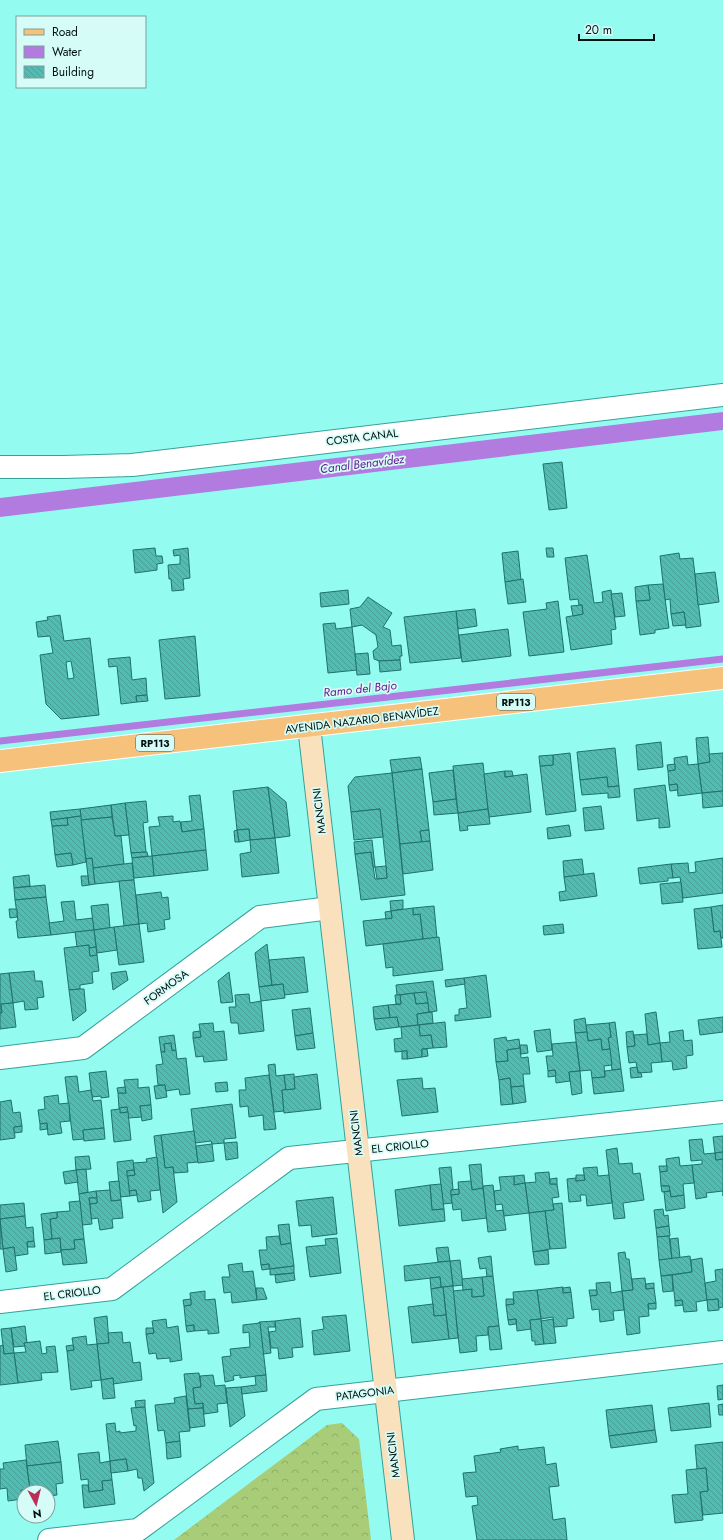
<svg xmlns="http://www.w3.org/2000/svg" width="723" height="1540" font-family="Jost,sans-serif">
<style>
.forest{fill:url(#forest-crowns)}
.water{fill:#b17bdf}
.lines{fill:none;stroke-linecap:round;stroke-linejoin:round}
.stream{stroke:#b17bdf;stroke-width:7}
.building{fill:url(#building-back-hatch);stroke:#1e726c;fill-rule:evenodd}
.street-casing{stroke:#35a29a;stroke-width:24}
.secondary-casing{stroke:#35a29a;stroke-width:24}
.primary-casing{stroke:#fff;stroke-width:24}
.street{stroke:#fff;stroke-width:22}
.secondary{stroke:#fae1bd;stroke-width:22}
.primary{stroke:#f6c27b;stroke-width:22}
.labels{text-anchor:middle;stroke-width:3.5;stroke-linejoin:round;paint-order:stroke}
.shield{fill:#d6fcf7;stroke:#405855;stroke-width:1}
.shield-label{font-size:10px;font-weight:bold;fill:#001110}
.street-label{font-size:11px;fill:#001110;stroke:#d6fcf7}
.water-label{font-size:12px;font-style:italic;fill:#631991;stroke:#d6fcf7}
</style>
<defs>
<pattern id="forest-crowns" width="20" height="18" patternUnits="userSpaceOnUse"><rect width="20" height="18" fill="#a8cc77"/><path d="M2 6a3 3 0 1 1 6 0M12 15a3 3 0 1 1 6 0" fill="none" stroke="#8fae66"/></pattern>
<pattern id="building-back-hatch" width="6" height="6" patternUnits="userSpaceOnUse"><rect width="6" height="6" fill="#52bbb2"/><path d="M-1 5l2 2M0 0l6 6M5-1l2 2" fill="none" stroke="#46a098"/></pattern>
</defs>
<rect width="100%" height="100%" fill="#94fbf1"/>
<path class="forest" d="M342,1423L359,1439L371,1540H174L327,1425Z"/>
<path class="water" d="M723,412V430L0,517V498Z"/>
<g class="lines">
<path class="stream" d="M0,741L723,659"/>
</g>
<g class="building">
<path d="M562,462L567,508L549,510L543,464Z"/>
<path d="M155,548L156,556H162L163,563L157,564V570L135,573L133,550Z"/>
<path d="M188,548L190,578L183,579L184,590L172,591L171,579H169L168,565L180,564V555L174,556L173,550Z"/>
<path d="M546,548H553L554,557H547Z"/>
<path d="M518,551L521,580L505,582L502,553Z"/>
<path d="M679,553L680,559L693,558L701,626L686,628L684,612L671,614L670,599L665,600L660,556Z"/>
<path d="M587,555L594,603L603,602L602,592L611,590L616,629L611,630L612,644L571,650L566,617L583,614L582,605H579L578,599L570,600L565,558Z"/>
<path d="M715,572L719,602L698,605L695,574Z"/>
<path d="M523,579L526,602L508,604L505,582Z"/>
<path d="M663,584L669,628L655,630V633L640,635L636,601L650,600L648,585Z"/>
<path d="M648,585L650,600L636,601L635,587Z"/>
<path d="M348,590L349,604L321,607L320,593Z"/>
<path d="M622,593L625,616L615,617L611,594Z"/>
<path d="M368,597L392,613L383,627L390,630L392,646L401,645L402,656H400V660L379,661L374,659L373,651L378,647L376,635L362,625L352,627L350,609L360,607Z"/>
<path d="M558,601L564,652L529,656L523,612L547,609L546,603Z"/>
<path d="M582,605L583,614L573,616L571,606Z"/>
<path d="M475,609L477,626L458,629L456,611Z"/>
<path d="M456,611L461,658L410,663L404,617Z"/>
<path d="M684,612L686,625L673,626L671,614Z"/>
<path d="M60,615L64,641L90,638L99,715L61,719L46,704L40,655L53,653L50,636L38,637L36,622L48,620L47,617ZM71,661L74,678L68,679L66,662Z"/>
<path d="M335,623L336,629L352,627L357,670L328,673L323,624Z"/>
<path d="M508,629L511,656L462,662L459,635Z"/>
<path d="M195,636L200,696L165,699L159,640Z"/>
<path d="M368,653L370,674L357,675L355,654Z"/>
<path d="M130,657L132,680L146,678L147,695L136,696L137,702L121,704L117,666L109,667L108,659Z"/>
<path d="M400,660L401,670L380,672L379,661Z"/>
<path d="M147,695L148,701L137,702L136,696Z"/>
<path d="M708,737L710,762L698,764L696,738Z"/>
<path d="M661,742L663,767L638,770L636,745Z"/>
<path d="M615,748L619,786L608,787L607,777L580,780L577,752Z"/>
<path d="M570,753L576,811L546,815L540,766L553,765V755Z"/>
<path d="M723,753V791L702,793L698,764L710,762L709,754Z"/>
<path d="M553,755V765L540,766L539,756Z"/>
<path d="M687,756L688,765L698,764L702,793L678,796L677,784L669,785L668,771L675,770L674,758Z"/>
<path d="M420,757L422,769L392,773L390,760Z"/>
<path d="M483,763L488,809L458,813L453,766Z"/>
<path d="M675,764V770L668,771L667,765Z"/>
<path d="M422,769L429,830L420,831L422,842L400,844L392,773Z"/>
<path d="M453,770L456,799L433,802L429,773Z"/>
<path d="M505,771V777L527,774L531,812L489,817L484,774Z"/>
<path d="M505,771H512L513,776L505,777Z"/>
<path d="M392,773L405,895L361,900L355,854L371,852L375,879L387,878L386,866L380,809L351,812L348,786L355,777Z"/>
<path d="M607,777L608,787L619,786L620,797L608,798V793L582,795L580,780Z"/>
<path d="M677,784L678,790L670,791L669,785Z"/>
<path d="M665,785L670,827L659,828V818L637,821L634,789Z"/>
<path d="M268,787L275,838L250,840L249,829L237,830L233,791Z"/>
<path d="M268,787L286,802L290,836L275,838Z"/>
<path d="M723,791V806L703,808L702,793Z"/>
<path d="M200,795L204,829L182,832L181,822L192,821L189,796Z"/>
<path d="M456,799L458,813L434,815L433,802Z"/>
<path d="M146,801L148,822L143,823L146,852L131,853L125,803Z"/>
<path d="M125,803L129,835L115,836L111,805Z"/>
<path d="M111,805L112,817L81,820L80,809Z"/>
<path d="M601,806L604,829L585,831L583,808Z"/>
<path d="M80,809L81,816L51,820L50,812Z"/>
<path d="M380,809L383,837L354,840L351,812Z"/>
<path d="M488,809L490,824L467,826L468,830L460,831L458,813Z"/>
<path d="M81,816L86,862L73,865L71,853L55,855L52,826L68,825L67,818Z"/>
<path d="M173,816V822L180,821L182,832L204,829L206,850L152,856L149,827L160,826L158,817Z"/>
<path d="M112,817L115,836H121L124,864L93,868L92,858L86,859L81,820Z"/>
<path d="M67,818L68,825L52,826L51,820Z"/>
<path d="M569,825L571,836L548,839L547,828Z"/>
<path d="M249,829L250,840L239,842L237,830Z"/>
<path d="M237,830L239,842H235L234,831Z"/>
<path d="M429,830L430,841L422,842L420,831Z"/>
<path d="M275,838L279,873L242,877L240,854L251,852L250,840Z"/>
<path d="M372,840L375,867H373L371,852L355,854L354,842Z"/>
<path d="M430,841L433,870L403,874L400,844Z"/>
<path d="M206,850L208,870L154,876L152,856Z"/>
<path d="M147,852L148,856L132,858L131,853Z"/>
<path d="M71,853L73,865L57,867L55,855Z"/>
<path d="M152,856L154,876L134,878L132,858Z"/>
<path d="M92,858L95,884L89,885L86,859Z"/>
<path d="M723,858V893L683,898L680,877L673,878L671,864L688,863L689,873L696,872L695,862Z"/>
<path d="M582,859L584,875L564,877L563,861Z"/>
<path d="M132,863L134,880L95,884L93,868Z"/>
<path d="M671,864L673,878H668V881L640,884L638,868Z"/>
<path d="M386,866L387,878L377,879L375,867Z"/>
<path d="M594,873L597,896L560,901L559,892L566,891L564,877Z"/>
<path d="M29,875L30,886L14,888L13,877Z"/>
<path d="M81,876H88L89,885L82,886Z"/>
<path d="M134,880L139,924L124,926L119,881Z"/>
<path d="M681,882L683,902L662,904L660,884Z"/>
<path d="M45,885L46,897L15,900L14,888Z"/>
<path d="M161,892L162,898L168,897L170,919L164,920L165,929L148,932L147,923L139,924L136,895Z"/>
<path d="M46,897L51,935L18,938L16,921H18L15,900Z"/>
<path d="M403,900V909L391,911L390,901Z"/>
<path d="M74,901L76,920L93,918L94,930L51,935L49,923L64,921L61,902Z"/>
<path d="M108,904L110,928L94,930L91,906Z"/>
<path d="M723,905V938H721L720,931L714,932L711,907Z"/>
<path d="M434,906L437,938L423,939L420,914L413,915V908Z"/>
<path d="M711,907L714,932L720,931L722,947L698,949L694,909Z"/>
<path d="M413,908V915L420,914L423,939L366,946L363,921L392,918L391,911Z"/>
<path d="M9,909H17V917L10,918Z"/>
<path d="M391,911L392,918L386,919L385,912Z"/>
<path d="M139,924L144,962L119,965L114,927Z"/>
<path d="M563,924L564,933L544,935L543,926Z"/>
<path d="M114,927L117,950L97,953L94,930Z"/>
<path d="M94,930L96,947L89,948V945L77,947L75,932Z"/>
<path d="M439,937L443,970L393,976V967L386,968L383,944Z"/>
<path d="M267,944L272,985L259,987L255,953Z"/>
<path d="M89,945L90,956L97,955L99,971L92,972L93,983L80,985V989L69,990L64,948Z"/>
<path d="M96,947L97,955L90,956L89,948Z"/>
<path d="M304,957L308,992L284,995L283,984L272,985L269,960Z"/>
<path d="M34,971L35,981H42L44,997L37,998L38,1009L25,1010L24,1001L13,1003L9,973Z"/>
<path d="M126,971L128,980L113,990L111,973Z"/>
<path d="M229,972L233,1002L221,1003L218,981Z"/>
<path d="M9,973L13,1003L1,1004L2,1013H0V974Z"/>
<path d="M486,975L491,1017L455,1021V1015H459V1009L467,1008L464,978Z"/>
<path d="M464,978L465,984L446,987L445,980Z"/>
<path d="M433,981L437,1011L429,1012L426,992L397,995L396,985Z"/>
<path d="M283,984L285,998L261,1001L259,987Z"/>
<path d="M80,989H84L86,1011L73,1021L69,990Z"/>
<path d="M426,992L428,1003L416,1004L414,993Z"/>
<path d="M414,993L416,1004L428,1003L429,1012L417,1014L418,1025L399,1027L397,1017L390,1018L388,1005L401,1004L400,995Z"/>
<path d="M249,994L250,1003L261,1001L264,1031L239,1034L238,1023H231L229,1007H236L235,995Z"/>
<path d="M395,995H400L401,1004H396Z"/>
<path d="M13,1003L16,1027L0,1029V1013H2L1,1004Z"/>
<path d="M388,1005L390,1018L374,1019L373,1007Z"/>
<path d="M310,1008L313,1033L295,1036L292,1010Z"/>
<path d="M432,1012L433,1023L418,1025L417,1014Z"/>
<path d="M656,1012L660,1043L648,1045L645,1014Z"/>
<path d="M397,1017L399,1027L376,1030L374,1019Z"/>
<path d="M723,1017V1032L700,1035L698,1020Z"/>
<path d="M585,1018L587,1032L575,1033L574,1020Z"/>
<path d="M445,1022L447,1047L433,1048L431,1035L420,1036L419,1025Z"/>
<path d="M615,1022L621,1069L612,1070L608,1038L611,1037L609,1023Z"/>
<path d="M213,1023L214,1032L224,1031L227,1060L204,1062L203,1056L196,1057L193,1038L201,1037L199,1024Z"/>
<path d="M609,1023L611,1037L608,1038L610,1049L602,1050L601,1039L588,1041L586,1025Z"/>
<path d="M419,1025L420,1036L431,1035L433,1048L422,1049V1057L407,1059V1051L395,1052L394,1039L402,1038L401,1027Z"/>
<path d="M550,1029L552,1050L537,1052L534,1031Z"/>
<path d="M683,1030L684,1041L692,1040L693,1055L686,1056L687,1068L673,1070L672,1061L662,1062L660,1043L670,1042L669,1032Z"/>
<path d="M200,1031L201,1037L193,1038V1032Z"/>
<path d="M633,1031L635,1046L627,1047L626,1032Z"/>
<path d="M587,1032L588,1041L601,1039L602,1050L610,1049L612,1065L604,1066L605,1077L592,1078L591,1070L580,1071L575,1033Z"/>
<path d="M313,1033L315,1048L297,1050L295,1036Z"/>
<path d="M647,1034L648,1045L660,1043L662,1062L651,1063L652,1072L638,1073L636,1062L629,1063L627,1047L635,1046L634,1035Z"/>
<path d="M174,1035L176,1050L172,1051L171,1043L164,1044L165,1052H161L159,1037Z"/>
<path d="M506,1037L507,1041L519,1039L520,1048L507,1050L508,1061L496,1062L494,1039Z"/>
<path d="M576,1042L580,1071L569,1072L570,1081L556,1083L555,1070L548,1071L546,1056H553L552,1044Z"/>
<path d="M171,1043L172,1051L176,1050L177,1059L186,1058L190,1094L180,1095L179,1089L166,1091L165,1085H158L156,1065L163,1064L161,1052H165L164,1044Z"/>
<path d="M520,1045H527L528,1053L521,1054Z"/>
<path d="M520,1048L521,1058L528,1057L530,1074H523L524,1086L511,1087L510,1078L499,1080L496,1062L508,1061L507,1050Z"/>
<path d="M422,1049H427L428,1056L422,1057Z"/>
<rect x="402" y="1051" width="5" height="8"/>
<path d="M275,1064L276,1076L284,1075L286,1090H282L284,1111L274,1112L268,1065Z"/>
<path d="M637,1067L638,1073H641L642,1077L631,1078L630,1068Z"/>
<path d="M621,1069L624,1091L594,1094L592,1078L605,1077V1071Z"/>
<path d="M555,1070L556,1076L548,1077V1071Z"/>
<path d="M106,1071L109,1097L101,1098V1096L92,1097L89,1073Z"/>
<path d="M580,1071L582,1093L572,1095L569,1072Z"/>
<path d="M294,1074L295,1089L286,1090L284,1075Z"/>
<path d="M317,1074L321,1109L284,1113L282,1090L295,1089L294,1077Z"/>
<path d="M269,1075L276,1129L264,1130L263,1115L249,1117L248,1106L240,1107L239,1090H246L245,1078Z"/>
<path d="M77,1076L79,1092L91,1090L93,1101L101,1100L104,1128L83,1130L84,1139L73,1140L65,1077Z"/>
<path d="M422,1078L423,1089L435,1088L438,1112L402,1116L397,1080Z"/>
<path d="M510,1078L513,1104L501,1105L499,1080Z"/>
<path d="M138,1079V1088L149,1087L151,1105L140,1106L142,1117L128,1118L127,1107L119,1108L118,1093H126L124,1080Z"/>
<path d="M227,1082L228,1091L216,1092L215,1083Z"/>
<path d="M165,1085L167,1097L156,1099L154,1086Z"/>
<path d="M524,1086L526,1102L513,1104L511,1087Z"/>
<path d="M125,1087L126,1093H118L117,1088Z"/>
<path d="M58,1095L59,1104L69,1103L70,1121L60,1122L62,1133L48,1135L47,1123L40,1124L38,1110L45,1109L44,1097Z"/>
<path d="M11,1100L13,1113L20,1112L22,1126L14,1127L15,1138L0,1140V1102Z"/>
<path d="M232,1104L236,1138L224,1139V1143L212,1144L211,1141L195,1143L191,1109Z"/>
<path d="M151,1105L152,1119L142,1121L140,1106Z"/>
<path d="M127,1107L128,1112L120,1113L119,1108Z"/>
<path d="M120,1109V1113L128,1112L131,1140L114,1142L111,1110Z"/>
<path d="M47,1123V1129L40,1130V1124Z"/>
<path d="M22,1126V1132L14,1133V1127Z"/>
<path d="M104,1128L105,1139L84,1141L83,1130Z"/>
<path d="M194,1131L198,1162L187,1163L188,1172L174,1173L173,1167L165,1168L161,1135Z"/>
<path d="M161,1135L165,1168L173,1167L177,1202L163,1213L154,1136Z"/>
<path d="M723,1136V1152L715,1153L713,1137Z"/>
<path d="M702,1139L704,1154L715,1153L716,1160L723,1159V1196V1191L706,1193L707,1197L696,1199L692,1165L702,1164V1160L691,1161L689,1140Z"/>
<path d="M237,1142L238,1158L226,1160L224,1143Z"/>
<path d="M212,1144L214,1161L198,1163L196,1146Z"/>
<path d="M617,1148L619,1164L632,1163L633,1174L640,1173L644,1200L623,1203L625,1218L614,1219L606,1150Z"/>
<path d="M723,1152V1159L716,1160L715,1153Z"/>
<path d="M89,1156L91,1169L76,1170L75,1157Z"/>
<path d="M157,1157L160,1190L150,1191L151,1200L138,1202L136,1190L129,1191L127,1176L135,1175L133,1163L147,1162L146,1159Z"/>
<path d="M679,1157L680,1166L692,1165L694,1183L683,1184L684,1195L671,1197L669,1186H661L660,1172L667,1171L666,1159Z"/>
<path d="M133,1160L134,1170L127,1171L130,1196L120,1197L117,1162Z"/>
<path d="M481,1164L483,1188L472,1190L469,1165Z"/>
<path d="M659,1166H667V1171L660,1172Z"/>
<path d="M451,1167L453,1189L451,1190L452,1203L443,1204L439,1168Z"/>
<path d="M597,1167L598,1176L609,1175L612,1203L587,1206L586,1195H580L581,1201L569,1202L567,1179L576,1178V1181L585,1180L583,1168Z"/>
<path d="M86,1169L88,1192L79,1194L76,1170Z"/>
<path d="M76,1170L78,1182L65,1184L63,1172Z"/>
<path d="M134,1170L135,1175L127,1176V1171Z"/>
<path d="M549,1172L550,1184H557L559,1197L552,1198L554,1210L529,1213L525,1183L536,1182L535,1173Z"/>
<path d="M524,1175L525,1183L514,1185V1176Z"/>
<path d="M576,1175H584L585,1180L576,1181Z"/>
<path d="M514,1176V1185L525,1183L529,1213L504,1216L502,1204L495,1205L494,1191L501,1190L499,1177Z"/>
<path d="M557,1178V1184H550V1179Z"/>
<path d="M119,1181L121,1200L111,1201L109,1182Z"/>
<path d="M471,1181L472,1190L483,1188L487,1218L462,1221L461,1209L453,1210L451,1195L459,1194L458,1182Z"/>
<path d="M441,1184L444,1209L432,1210L430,1185Z"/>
<path d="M430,1185L432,1210L444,1209L445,1221L399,1226L395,1190Z"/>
<path d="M493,1185L496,1211L503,1210L506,1230L488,1232L483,1186Z"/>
<path d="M661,1186H669L670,1191L662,1192Z"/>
<path d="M459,1189V1194L451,1195V1190Z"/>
<path d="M110,1190L111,1201L121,1200L123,1218L112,1219L113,1228L100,1230L98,1218L91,1219L90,1204L97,1203L96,1191Z"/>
<path d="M136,1190L137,1195L130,1196L129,1191Z"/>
<path d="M96,1191L97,1198H89L92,1224L82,1225L79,1194Z"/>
<path d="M670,1191L671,1197L684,1195L685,1208L666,1211L664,1192Z"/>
<path d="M333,1197L337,1234L312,1237L311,1225L299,1226L296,1201Z"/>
<path d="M89,1198H97V1203L90,1204Z"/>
<path d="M80,1201L84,1239L74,1240L75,1249L61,1250L60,1238L52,1239L50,1219L57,1218V1212L70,1211L69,1202Z"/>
<path d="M24,1203L25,1216L0,1219V1205Z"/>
<path d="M562,1203L566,1248L550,1249L545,1211L554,1210L553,1204Z"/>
<path d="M663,1209L664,1216L668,1215L669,1226L656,1228L654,1210Z"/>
<path d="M545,1211L550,1249L533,1252L529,1213Z"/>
<path d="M57,1212V1218L50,1219L52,1239L44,1240L41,1214Z"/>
<path d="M25,1216L26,1228L33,1227L34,1241L27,1242L28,1254L15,1256L14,1247L3,1249L0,1219Z"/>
<path d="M0,1220L3,1249H0Z"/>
<path d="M289,1224L291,1243L281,1245L278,1225Z"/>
<path d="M669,1226L670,1236L657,1237L656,1228Z"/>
<path d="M279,1236L281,1245L291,1243L294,1266L269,1269V1264L261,1265L259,1250H267L266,1237Z"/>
<path d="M669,1236L672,1259L659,1260L657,1237Z"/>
<path d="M60,1238L61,1252L45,1254L44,1240Z"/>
<path d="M337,1238L341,1273L310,1277L306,1247L326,1245L325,1239Z"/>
<path d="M678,1238L680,1258L672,1259L670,1239Z"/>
<path d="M84,1239L87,1263L63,1265L61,1250L75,1249L74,1240Z"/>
<path d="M34,1241L35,1247H28L27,1242Z"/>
<path d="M14,1247L17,1270L6,1272L3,1249Z"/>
<path d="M448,1247L450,1261L438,1262L436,1248Z"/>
<path d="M548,1250L549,1264L535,1265L533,1252Z"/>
<path d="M625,1252L626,1259H629L633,1290L622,1291L618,1253Z"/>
<path d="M491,1256L493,1276L487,1277L486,1268L480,1269L478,1258Z"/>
<path d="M690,1256L692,1272L661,1276L659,1260Z"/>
<path d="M702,1258L707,1300L696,1302L697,1311L684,1312L682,1300L675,1301L672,1275L692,1272L691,1260Z"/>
<path d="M460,1260L463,1285L453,1286L450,1261Z"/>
<path d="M450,1261L453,1286L441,1287L440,1277L405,1281L404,1266Z"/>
<path d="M242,1263L243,1272L253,1271L257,1300L232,1303L231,1292L224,1293L222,1277H230L228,1265Z"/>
<path d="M269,1264V1269L262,1270L261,1265Z"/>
<path d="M294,1266V1273L270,1275V1269Z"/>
<path d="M723,1269V1307L718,1308V1299L707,1300L705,1283L716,1281L715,1270Z"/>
<path d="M294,1273L295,1280L276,1283L275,1275Z"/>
<path d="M672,1275L673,1291L663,1292L661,1276Z"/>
<path d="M493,1276L499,1326L488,1327V1335L476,1336L477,1351L460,1353L453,1291L472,1289V1297L484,1296L482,1277Z"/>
<path d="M440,1277L441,1287L431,1289L430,1278Z"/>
<path d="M482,1277L484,1296L472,1297V1289L463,1290L462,1279Z"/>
<path d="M645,1278L646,1289L654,1288L656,1303L648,1304L649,1316L639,1317L640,1333L627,1335L622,1291L633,1290L632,1279Z"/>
<path d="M610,1282L611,1293L622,1291L624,1310L613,1311L614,1320L600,1322L599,1309L592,1310L590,1296L597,1295L596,1283Z"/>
<path d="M654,1283V1288L646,1289V1284Z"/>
<path d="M453,1286L458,1338L449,1339L443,1287Z"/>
<path d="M443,1287L446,1315L434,1316L431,1289Z"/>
<path d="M563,1287V1293L571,1292L574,1318L567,1319V1326L554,1327L553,1317L541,1319L537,1290Z"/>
<path d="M570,1287L571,1292L563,1293V1288Z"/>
<path d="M256,1288H263L267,1299L257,1300Z"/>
<path d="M537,1290L541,1319L530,1320L531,1329L517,1331L516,1319L508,1320L506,1305L514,1304L513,1292Z"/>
<path d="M589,1290H597V1295L590,1296Z"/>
<path d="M205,1291V1300L215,1299L219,1333L208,1334V1330L194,1331V1325L186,1326L184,1306L191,1305L190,1293Z"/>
<path d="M191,1299V1305L184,1306L183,1300Z"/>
<path d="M506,1299H513L514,1304L506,1305Z"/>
<path d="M718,1299L719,1310L708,1311L707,1300Z"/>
<path d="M682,1300L683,1305L675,1306V1301Z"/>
<path d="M656,1303V1309H649L648,1304Z"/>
<path d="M433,1304L434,1316L446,1315L449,1339L412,1343L408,1307Z"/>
<path d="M346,1315L350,1351L314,1355L312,1331L324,1329L322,1317Z"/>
<path d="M107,1316L109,1343L97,1344L94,1318Z"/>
<path d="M300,1318L303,1347L292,1348L293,1357L279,1359L278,1348H271L269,1332L276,1331L275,1321Z"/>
<path d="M166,1319L167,1328L178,1326L182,1360L170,1362V1358L157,1359L156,1353L149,1354L146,1334L154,1333L152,1321Z"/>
<path d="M516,1319V1324L509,1325L508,1320Z"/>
<path d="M541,1319L544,1344L535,1345V1341H532L530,1320Z"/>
<path d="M553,1319L556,1343L544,1344L541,1321Z"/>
<path d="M275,1321V1327H268L271,1353L263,1354L259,1322Z"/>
<path d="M260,1323L266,1375L240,1378V1375L233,1376L234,1380L225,1382L222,1357L231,1356L230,1349L250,1347L249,1332L243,1333V1325Z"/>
<path d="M194,1325V1331L187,1332L186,1326Z"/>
<path d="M25,1326L27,1343H24L25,1346L14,1347L11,1328Z"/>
<path d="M499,1326L502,1349L490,1350L488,1327Z"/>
<path d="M11,1328L14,1353L4,1354L1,1329Z"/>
<path d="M146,1328H153L154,1333L146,1334Z"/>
<path d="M122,1332L123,1343L130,1342L133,1363L140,1362L142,1380L113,1384V1378L101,1380L97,1344L109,1343L108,1333Z"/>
<path d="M86,1336L87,1345L97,1344L101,1380L91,1381L92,1387L71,1390L67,1351L74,1350L72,1338Z"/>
<path d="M40,1341L42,1354L47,1353L46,1347L55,1346L58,1372L41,1373L42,1380L18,1383L14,1353L26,1352L24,1343Z"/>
<path d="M3,1345L4,1354L14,1353L18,1383L0,1385V1346Z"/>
<path d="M73,1345L74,1350L67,1351L66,1346Z"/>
<path d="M199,1373L201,1387L193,1388L195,1404L203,1403V1408L188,1409L184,1374Z"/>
<path d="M213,1375L215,1386L225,1385L227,1403L217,1404L218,1412L204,1414L203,1403L195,1404L193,1388L201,1387L200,1376Z"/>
<path d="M266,1375L267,1391L242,1394L241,1387L256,1385L255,1376Z"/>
<path d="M113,1378L115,1398L103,1399L101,1380Z"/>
<path d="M723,1385V1399L718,1400L717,1386Z"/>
<path d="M241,1387L245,1416L230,1427L226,1388Z"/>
<path d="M186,1396L190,1431L179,1432L180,1441L166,1443L164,1430L158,1431L155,1405L175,1403L174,1398Z"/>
<path d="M145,1400V1407L136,1408L135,1401Z"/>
<path d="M709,1403L711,1427L671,1431L668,1408Z"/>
<path d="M723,1404V1415H719L718,1405Z"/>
<path d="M652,1405L655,1430L609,1436L606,1410Z"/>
<path d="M145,1407L154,1483L144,1491L142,1478H138L137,1469L128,1471L126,1459L110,1461L106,1424L115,1423L116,1432L120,1431V1433L136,1431V1425L134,1426L131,1408Z"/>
<path d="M203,1408L205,1426L190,1428L188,1409Z"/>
<path d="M655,1430L657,1442L611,1448L609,1436Z"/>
<path d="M58,1441L61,1462L27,1466L25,1445Z"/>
<path d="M180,1441L181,1457L167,1459L166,1443Z"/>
<path d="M723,1442V1513L703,1515L700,1492L708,1491L706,1468L697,1469L695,1445Z"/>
<path d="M518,1446V1450L544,1447L546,1465L556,1463L559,1486L549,1487L553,1520L565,1518L567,1540H477L472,1506L478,1505L477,1496L466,1497L463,1473L476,1472L474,1456L501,1452L500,1449Z"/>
<path d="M99,1452L100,1463L110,1461L112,1480L102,1481L103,1490L89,1492L88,1479L81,1480L78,1454Z"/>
<path d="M126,1459L128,1471L111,1473L110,1461Z"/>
<path d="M26,1460L30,1489L21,1490L22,1499L8,1501L7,1488L0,1489V1469H4L3,1463Z"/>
<path d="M61,1462L63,1483L56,1484L57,1495L48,1496V1492H42V1487L30,1489L27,1466Z"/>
<path d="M706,1468L708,1491L700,1492L703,1520L675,1523L672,1495L688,1494L686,1470Z"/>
<path d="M112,1480L115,1504L84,1508L82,1485H88L89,1492L103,1490L102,1481Z"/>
</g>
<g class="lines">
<defs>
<g id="street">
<path d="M0,467H64L132,465L723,395"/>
<path d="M0,1058L83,1048L260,917L330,908"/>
<path d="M0,1302L112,1289L289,1158L723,1112"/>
<path d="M49,1540L138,1530L316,1399L723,1352"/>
</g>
<path id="secondary" d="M309,726L403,1540"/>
<path id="primary" d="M0,761L723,678"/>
</defs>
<use href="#street" class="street-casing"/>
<use href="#secondary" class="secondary-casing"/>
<use href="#primary" class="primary-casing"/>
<use href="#street" class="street"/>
<use href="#secondary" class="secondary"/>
<use href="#primary" class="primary"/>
</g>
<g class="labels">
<g class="shield">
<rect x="497" y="694" width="38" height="16" rx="3"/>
<rect x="136" y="735" width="38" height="16" rx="3"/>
</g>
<g class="shield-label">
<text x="516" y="706">RP113</text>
<text x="155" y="747">RP113</text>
</g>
<g class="street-label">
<text transform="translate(362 437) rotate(-7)" y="4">COSTA CANAL</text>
<text transform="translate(362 720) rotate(-7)" y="4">AVENIDA NAZARIO BENAVÍDEZ</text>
<text transform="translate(319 811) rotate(-97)" y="4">MANCINI</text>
<text transform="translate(166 987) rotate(-36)" y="4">FORMOSA</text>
<text transform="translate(356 1133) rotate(-97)" y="4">MANCINI</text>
<text transform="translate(400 1146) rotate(-6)" y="4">EL CRIOLLO</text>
<text transform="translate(72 1293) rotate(-7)" y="4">EL CRIOLLO</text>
<text transform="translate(365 1393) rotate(-7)" y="4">PATAGONIA</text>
<text transform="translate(393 1455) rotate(-97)" y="4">MANCINI</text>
</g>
<g class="water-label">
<text transform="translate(362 464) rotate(-7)" y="4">Canal Benavídez</text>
<text transform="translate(360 689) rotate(-6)" y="4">Ramo del Bajo</text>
</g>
</g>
<rect x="16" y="16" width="130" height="72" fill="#d6fcf7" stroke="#809e9b"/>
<rect x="24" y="29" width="20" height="6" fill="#f6c27b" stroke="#809e9b"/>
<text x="52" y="36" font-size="12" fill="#001110">Road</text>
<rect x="24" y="46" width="20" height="12" fill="#b17bdf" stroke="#809e9b"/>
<text x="52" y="56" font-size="12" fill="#001110">Water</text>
<rect x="24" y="66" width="20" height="12" fill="url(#building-back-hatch)" stroke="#809e9b"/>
<text x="52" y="76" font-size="12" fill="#001110">Building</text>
<g transform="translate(36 1504) rotate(173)"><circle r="19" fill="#d6fcf7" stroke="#809e9b"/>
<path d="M0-3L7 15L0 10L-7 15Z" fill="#bc2d59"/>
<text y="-6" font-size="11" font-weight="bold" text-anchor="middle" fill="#001110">N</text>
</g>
<path d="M579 34v6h75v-6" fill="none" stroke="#001110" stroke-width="2"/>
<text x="585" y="34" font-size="12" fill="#001110" stroke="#d6fcf7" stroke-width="3" paint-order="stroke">20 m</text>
</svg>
